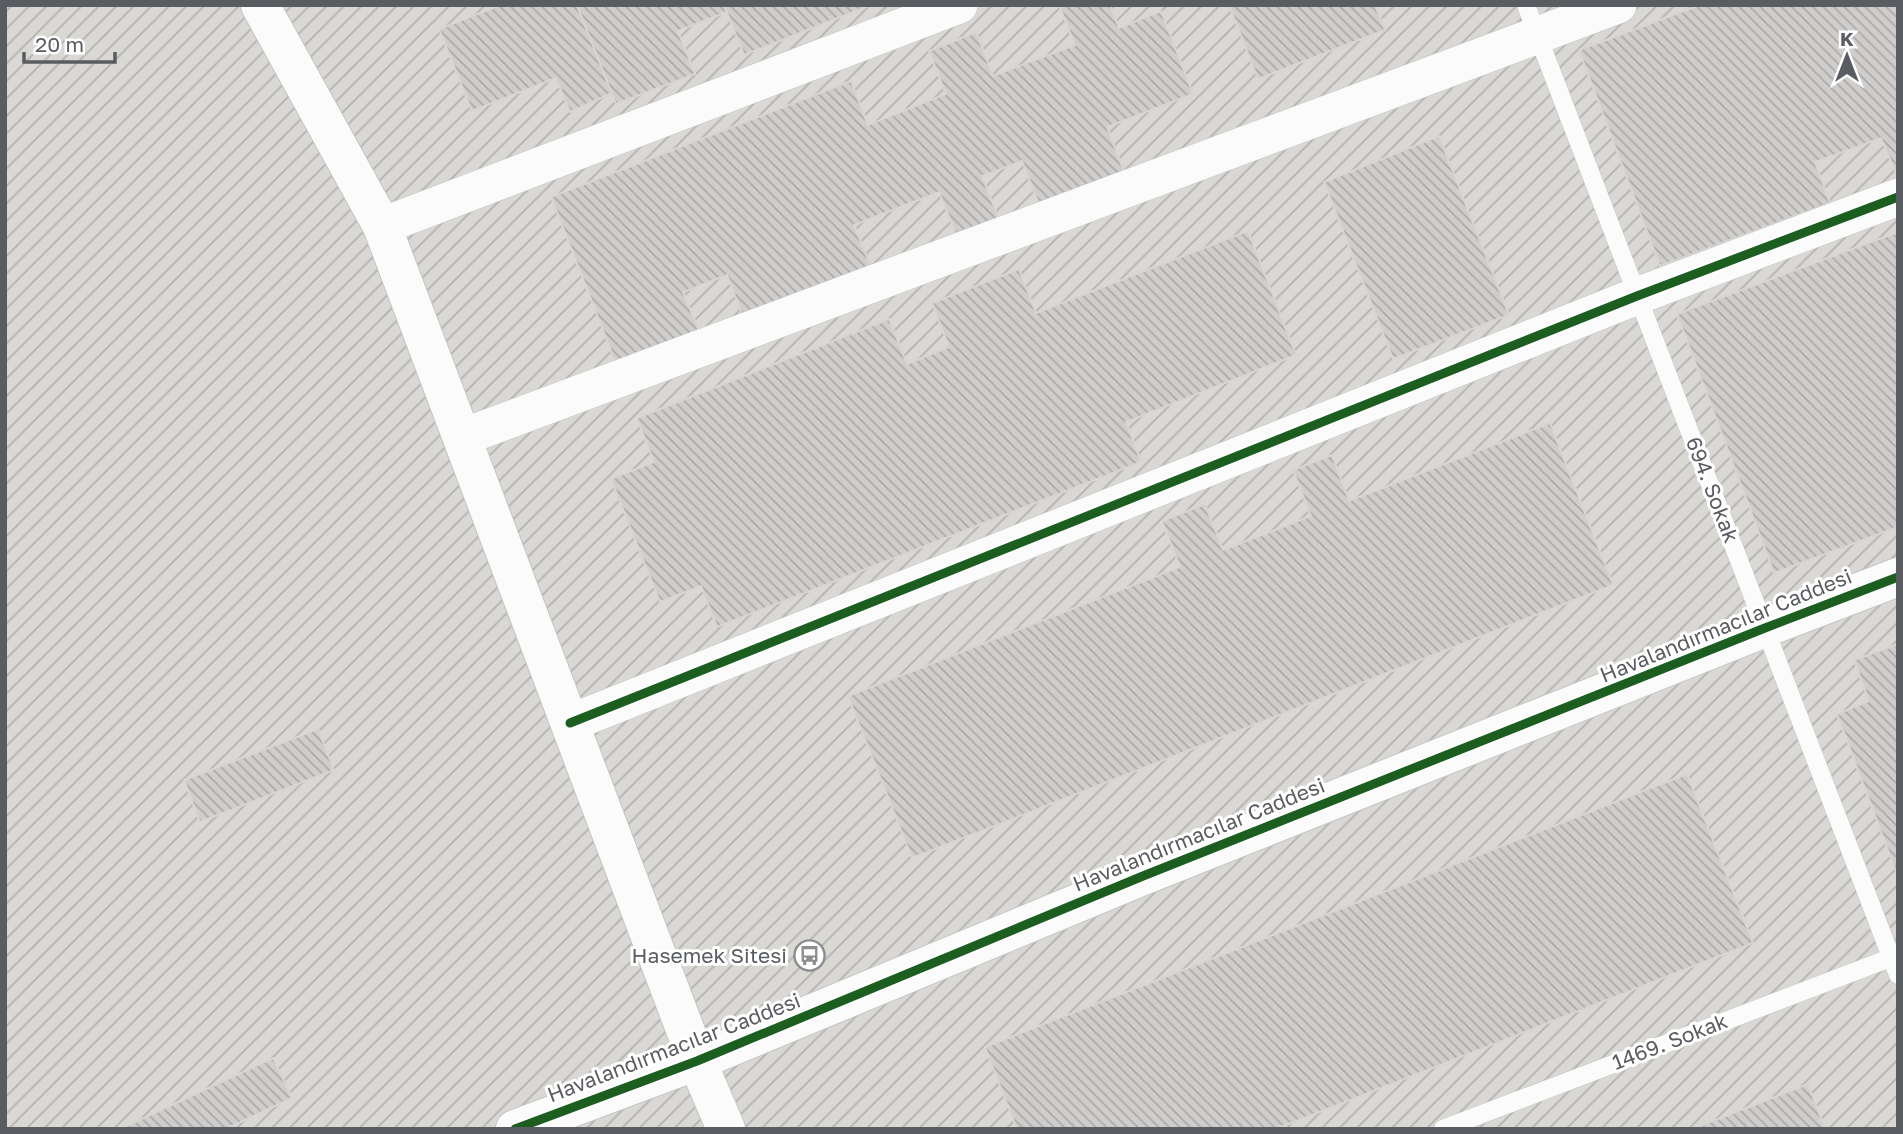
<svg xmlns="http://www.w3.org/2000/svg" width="1903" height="1134" font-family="'Golos Text',sans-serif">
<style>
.industrial{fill:url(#industrial-furrows)}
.building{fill:url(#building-back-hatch);stroke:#d8d6d2;stroke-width:2}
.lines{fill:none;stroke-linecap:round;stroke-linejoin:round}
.service-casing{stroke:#c5c5c5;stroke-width:19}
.minor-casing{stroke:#c5c5c5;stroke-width:38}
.tertiary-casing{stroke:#c5c5c5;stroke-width:40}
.secondary-casing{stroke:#c4c4c3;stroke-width:40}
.service{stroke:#fcfbfb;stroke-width:18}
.minor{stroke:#fcfbfb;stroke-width:37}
.tertiary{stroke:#fcfbfb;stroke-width:38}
.secondary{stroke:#fcfbfb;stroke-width:38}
.cycleway-casing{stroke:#fff;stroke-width:13}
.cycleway{stroke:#1b5e20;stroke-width:9}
.labels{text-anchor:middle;stroke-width:6;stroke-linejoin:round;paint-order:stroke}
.street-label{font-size:21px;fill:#595c60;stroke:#fff}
.poi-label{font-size:21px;fill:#595c60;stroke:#fff;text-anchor:end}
</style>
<defs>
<pattern id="industrial-furrows" width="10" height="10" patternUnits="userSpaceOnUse" patternTransform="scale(1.75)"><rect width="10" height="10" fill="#d9d8d4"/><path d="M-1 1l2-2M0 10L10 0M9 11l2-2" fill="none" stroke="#b3b2af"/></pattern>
<pattern id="building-back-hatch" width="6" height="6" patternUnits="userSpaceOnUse" patternTransform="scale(1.75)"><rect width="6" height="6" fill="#cfcecc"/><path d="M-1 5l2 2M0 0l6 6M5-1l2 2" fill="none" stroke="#abaaa9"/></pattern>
</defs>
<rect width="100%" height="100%" fill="#e8e7e3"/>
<rect class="industrial" x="5" y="5" width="1893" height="1124"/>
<g class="building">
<path d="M501,5H577L612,93L570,112L556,78L472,111L439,29Z"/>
<path d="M577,5H724L727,12L678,31L695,74L616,104Z"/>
<path d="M724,5H871L744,55Z"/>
<path d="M1059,5H1110L1119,28L1161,11L1193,94L1107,127L1125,174L1040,207L1022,161L982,176L1000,222L958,239L939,192L854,225L873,272L745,322L727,275L683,292L702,338L619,371L551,197L851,81L868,125L946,94L929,51L976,32L993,76L1075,45Z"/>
<path d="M1229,5H1375L1385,30L1258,79Z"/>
<path d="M1700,5H1898V178L1881,138L1815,162L1830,203L1660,266L1579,50Z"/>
<path d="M1439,136L1509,315L1393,359L1324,182Z"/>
<path d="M1248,231L1296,355L1126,422L1141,462L717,627L701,586L660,602L611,479L654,462L637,418L889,319L907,364L949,347L932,303L1019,269L1036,313Z"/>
<path d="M1898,232V527L1774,573L1677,314Z"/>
<path d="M1550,423L1613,585L912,858L848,696L1180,567L1162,521L1205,504L1223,550L1311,516L1293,470L1332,455L1349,501Z"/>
<path d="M1898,644V877L1837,714L1869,701L1854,660Z"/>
<path d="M318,729L334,770L200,822L184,780Z"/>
<path d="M1687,774L1753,943L1276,1129H1017L985,1047Z"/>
<path d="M273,1058L292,1098L226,1129H120Z"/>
<path d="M1808,1084L1825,1129H1692Z"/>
</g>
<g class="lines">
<defs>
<g id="service">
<path d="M1526,5L1898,975"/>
<path d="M1443,1129L1898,955"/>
</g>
<g id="minor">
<path d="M382,226L959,5"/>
<path d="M463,437L1618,5"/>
<path d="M570,723L1637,296L1898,197"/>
</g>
<path id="tertiary" d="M515,1129L697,1061L1143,876L1765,628L1898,577"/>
<path id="secondary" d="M260,5L382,226L697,1061L726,1129"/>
</defs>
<use href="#service" class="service-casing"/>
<use href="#minor" class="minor-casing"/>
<use href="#tertiary" class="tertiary-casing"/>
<use href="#secondary" class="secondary-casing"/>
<use href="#service" class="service"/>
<use href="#minor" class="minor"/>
<use href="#tertiary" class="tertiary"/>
<use href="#secondary" class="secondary"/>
<defs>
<g id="cycleway">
<path d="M570,723L1637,296L1898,197"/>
<path d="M515,1129L697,1061L1143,876L1765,628L1898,577"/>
</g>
</defs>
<use href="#cycleway" class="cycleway-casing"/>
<use href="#cycleway" class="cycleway"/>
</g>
<defs>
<symbol id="bus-ring" viewBox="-11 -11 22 22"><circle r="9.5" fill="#fff" stroke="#8b8d8e" stroke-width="1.5"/><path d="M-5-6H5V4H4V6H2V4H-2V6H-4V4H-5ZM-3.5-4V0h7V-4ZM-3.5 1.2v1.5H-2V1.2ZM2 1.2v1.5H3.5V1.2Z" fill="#8b8d8e"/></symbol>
</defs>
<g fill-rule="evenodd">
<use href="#bus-ring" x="792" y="938" width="35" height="35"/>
</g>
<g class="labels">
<g class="street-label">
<text transform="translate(1712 490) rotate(69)" y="7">694. Sokak</text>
<text transform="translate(1726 626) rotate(-22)" y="7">Havalandırmacılar Caddesi</text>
<text transform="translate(1199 835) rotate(-22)" y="7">Havalandırmacılar Caddesi</text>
<text transform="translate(1670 1042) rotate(-21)" y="7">1469. Sokak</text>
<text transform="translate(674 1048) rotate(-21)" y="7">Havalandırmacılar Caddesi</text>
</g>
<g class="poi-label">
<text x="787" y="963">Hasemek Sitesi</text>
</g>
</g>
<rect width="1903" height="1134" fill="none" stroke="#595c60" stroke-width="14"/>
<g transform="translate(1847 56)" stroke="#ffffff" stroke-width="5" paint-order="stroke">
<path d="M0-5L12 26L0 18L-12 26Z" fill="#595c60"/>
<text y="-10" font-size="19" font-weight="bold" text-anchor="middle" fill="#595c60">K</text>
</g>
<path d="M24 52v10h91v-10" fill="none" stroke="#595c60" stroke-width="3.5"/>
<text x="35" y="52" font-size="21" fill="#595c60" stroke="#ffffff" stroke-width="5" paint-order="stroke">20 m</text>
</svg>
